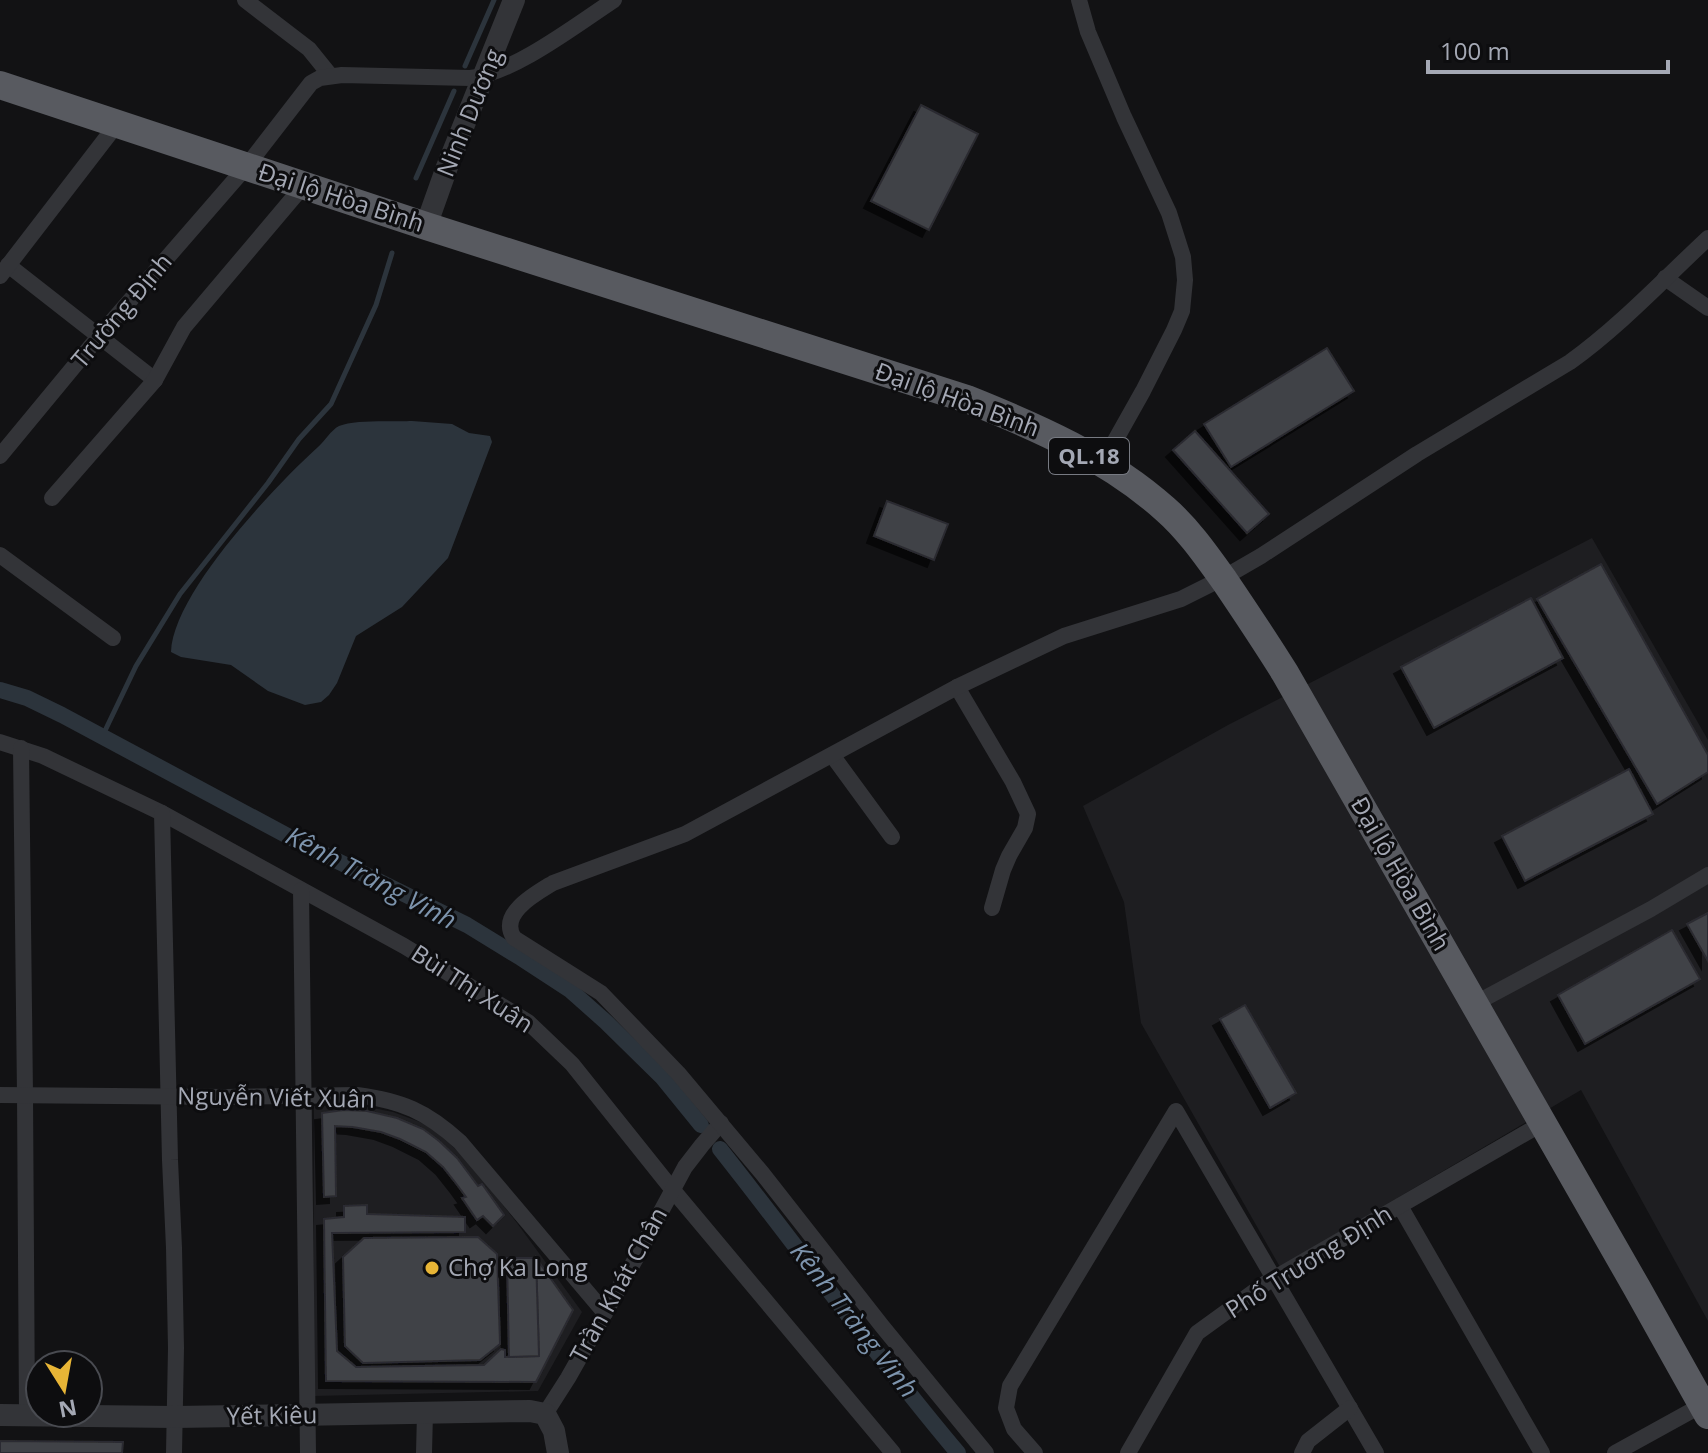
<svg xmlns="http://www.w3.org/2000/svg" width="1708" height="1453" font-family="'Open Sans',sans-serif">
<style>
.built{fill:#1e1e21}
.water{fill:#2c343c}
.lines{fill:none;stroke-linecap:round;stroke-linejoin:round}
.stream{stroke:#2c343c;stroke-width:5}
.canal{stroke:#2c343c;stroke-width:16}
.building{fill:#414247;stroke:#2c2c30;stroke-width:2;filter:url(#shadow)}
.minor{stroke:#333438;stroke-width:16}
.tertiary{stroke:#333438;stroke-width:22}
.trunk{stroke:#585a60;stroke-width:28}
.poi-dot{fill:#e8b536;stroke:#0d0d0f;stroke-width:3}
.labels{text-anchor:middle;stroke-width:6;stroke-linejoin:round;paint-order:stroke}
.shield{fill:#0d0d0f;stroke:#777a82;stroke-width:2}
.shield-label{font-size:22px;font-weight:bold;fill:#a4a8b4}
.street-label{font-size:24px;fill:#a4a8b4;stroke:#0d0d0f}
.poi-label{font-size:24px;fill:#a4a8b4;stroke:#0d0d0f;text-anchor:start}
.water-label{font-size:26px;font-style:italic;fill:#7d94ad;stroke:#0d0d0f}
</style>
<defs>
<filter id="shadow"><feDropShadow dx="-7" dy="7" stdDeviation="0" flood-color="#0009"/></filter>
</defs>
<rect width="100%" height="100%" fill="#121214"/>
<g class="built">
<path d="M1592,538L1708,740V1321L1581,1090L1280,1267L1141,1023L1124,902L1083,806L1228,725Z"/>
<path d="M352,1104L393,1112L420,1122L433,1129L448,1142L471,1164L517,1223L582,1312L538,1391L313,1396L314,1106Z"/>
</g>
<path class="water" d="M412,421L452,424L469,433L490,436L492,442L448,558L402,607L356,636L337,683L329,695L321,702L305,705L268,691L231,665L181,657L171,652C173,593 274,487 318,447C325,441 331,430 339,426C355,419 394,422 412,421Z"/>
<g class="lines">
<g class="stream">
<path d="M465,66L494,0"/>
<path d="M416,178L454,91"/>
<path d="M102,737L136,666L180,594L268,483L299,439L331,404L376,305L392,253"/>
</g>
<g class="canal">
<path d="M0,690L27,698L62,715L299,842L467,925L521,958L570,990L606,1022L662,1077L701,1125"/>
<path d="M720,1149C800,1250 875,1355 958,1453"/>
</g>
</g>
<g class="building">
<path d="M921,105L978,134L929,230L871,201Z"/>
<path d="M1327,348L1354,391L1231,467L1204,424Z"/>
<path d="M1195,431L1269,514L1247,533L1173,450Z"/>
<path d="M887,501L948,524L934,560L874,536Z"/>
<path d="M1601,564L1708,755V772L1657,804L1537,599Z"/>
<path d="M1531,598L1563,658L1434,728L1401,667Z"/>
<path d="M1629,769L1653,814L1525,881L1502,836Z"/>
<path d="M1708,913V961L1687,924Z"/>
<path d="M1672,930L1700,979L1585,1044L1558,995Z"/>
<path d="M1245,1005L1296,1093L1270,1108L1220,1019Z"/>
<path d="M344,1110L367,1111L397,1118L423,1129L439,1141L457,1158L478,1186L482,1184L504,1215L493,1226L483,1216L477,1220L462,1198L466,1197L458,1186L443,1167L426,1152L400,1139L381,1132L353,1127L335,1126L336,1196L324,1197L322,1113Z"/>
<path d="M367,1205V1214L465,1217V1232L332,1233L337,1351L356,1367L484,1365L501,1349L505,1350V1357L539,1356L536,1258L573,1310L536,1382L326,1381L324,1219L344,1217V1206Z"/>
<path d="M478,1237L497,1254L500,1344L480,1360L363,1363L345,1346L343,1257L364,1238Z"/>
<path d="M507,1258H536L539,1356L509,1357Z"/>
<path d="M0,1441L123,1442L122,1453H0Z"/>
</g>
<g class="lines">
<g class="minor">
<path d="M245,0L309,49L330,75"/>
<path d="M1079,0L1088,32L1124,117L1169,213L1183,257L1185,280L1182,311L1174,330L1143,391L1102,464"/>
<path d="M8,265L155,380"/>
<path d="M0,276L117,124"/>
<path d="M1665,278L1708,308"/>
<path d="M0,456L100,335L246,167L311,83L320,78L342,75L470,78C514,73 576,25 614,0"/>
<path d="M52,498L155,380L184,327L304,185"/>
<path d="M0,555L113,638"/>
<path d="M957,687L1013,782L1028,814L1025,828L1009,856L1003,870L992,908"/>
<path d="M0,742L43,756L162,813L404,946L528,1022L572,1064L672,1189L893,1453"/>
<path d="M21,748L25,1095L27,1415"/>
<path d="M832,755L892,837"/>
<path d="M162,813L170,1160L174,1248L176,1348L174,1453"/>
<path d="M301,890L308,1453"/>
<path d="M1474,1004L1651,909L1708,875"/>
<path d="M0,1095L226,1097L357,1095C402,1101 426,1111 460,1142L605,1313"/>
<path d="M1400,1206L1542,1453"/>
<path d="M545,1414L568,1378L636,1258L685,1167L702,1145L721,1123"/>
<path d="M424,1453L425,1413"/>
<path d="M986,1453L882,1326L762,1173L678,1073L601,993L514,938C498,914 535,894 553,883L685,834L957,687L1064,636L1181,599L1223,578L1261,556L1417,454L1570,362C1620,326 1663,280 1708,238"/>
<path d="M1035,1453L1014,1429L1006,1408L1010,1386L1176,1111L1376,1453"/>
<path d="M1128,1453L1197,1333L1266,1283L1543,1123"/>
<path d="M1302,1453L1308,1441L1350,1408"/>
<path d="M1615,1453L1702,1405"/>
</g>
<g class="tertiary">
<path d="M426,226L447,167L514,0"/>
<path d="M0,1415L175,1417L530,1411L545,1414L554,1431L558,1453"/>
</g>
<path class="trunk" d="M0,85L426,226L967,399C1037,427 1108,458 1165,509C1188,529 1206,555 1224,580C1245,611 1265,641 1285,673L1637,1288L1708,1415"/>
</g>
<circle class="poi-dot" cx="432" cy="1268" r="8"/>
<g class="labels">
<rect class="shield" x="1049" y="438" width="80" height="36" rx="6"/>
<g class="shield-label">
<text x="1089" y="464">QL.18</text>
</g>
<g class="street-label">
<text transform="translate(470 113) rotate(-68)" y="8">Ninh Dương</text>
<text transform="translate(341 198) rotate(18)" y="8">Đại lộ Hòa Bình</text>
<text transform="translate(122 311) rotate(-50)" y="8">Trường Định</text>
<text transform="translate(957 400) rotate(20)" y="8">Đại lộ Hòa Bình</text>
<text transform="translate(1400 874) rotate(60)" y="8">Đại lộ Hòa Bình</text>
<text transform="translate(472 989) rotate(33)" y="8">Bùi Thị Xuân</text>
<text transform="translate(276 1098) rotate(1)" y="8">Nguyễn Viết Xuân</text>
<text transform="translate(1309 1262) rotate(-32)" y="8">Phố Trương Định</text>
<text transform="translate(619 1285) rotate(-61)" y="8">Trần Khát Chân</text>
<text transform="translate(272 1416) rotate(-1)" y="8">Yết Kiêu</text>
</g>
<g class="poi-label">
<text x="448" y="1276">Chợ Ka Long</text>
</g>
<g class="water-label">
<text transform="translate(371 878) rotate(28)" y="9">Kênh Tràng Vinh</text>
<text transform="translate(854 1320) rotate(52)" y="9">Kênh Tràng Vinh</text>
</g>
</g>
<g transform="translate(64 1389) rotate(169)"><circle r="38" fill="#0d0d0f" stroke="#494b51" stroke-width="2"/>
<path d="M0-6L14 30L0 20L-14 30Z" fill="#e8b536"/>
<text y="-12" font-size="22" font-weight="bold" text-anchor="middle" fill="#a4a8b4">N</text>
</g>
<path d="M1428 60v12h240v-12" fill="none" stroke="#a4a8b4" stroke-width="4"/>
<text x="1440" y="60" font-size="24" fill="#a4a8b4" stroke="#0d0d0f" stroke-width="6" paint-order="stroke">100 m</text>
</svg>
